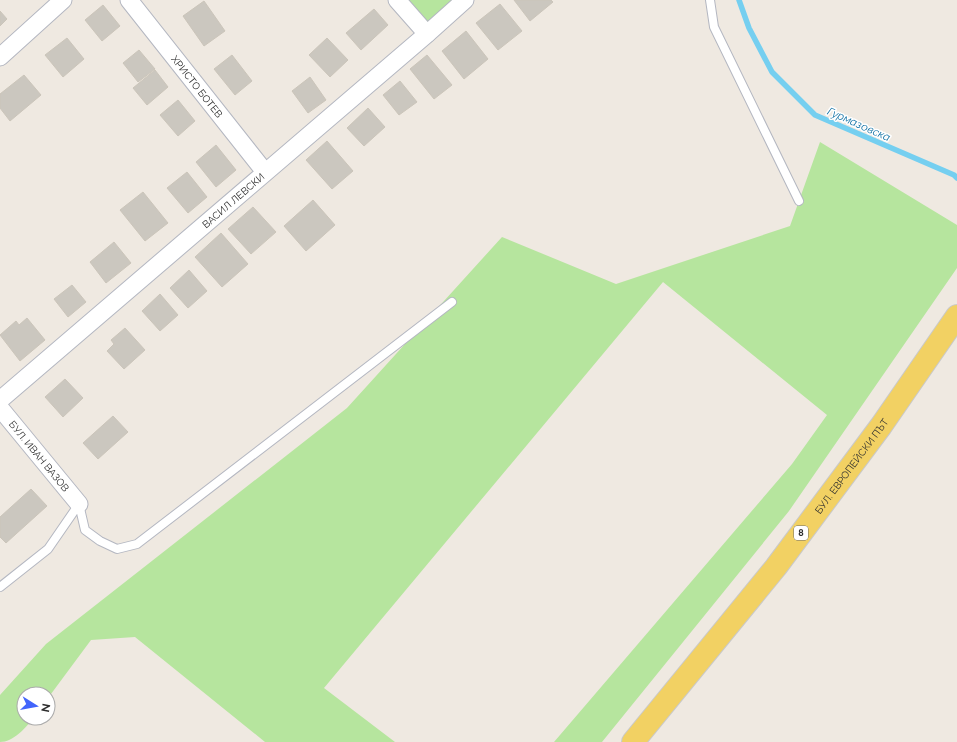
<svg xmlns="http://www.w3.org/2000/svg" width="957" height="742" font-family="Raleway,sans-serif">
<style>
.green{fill:#b6e59e}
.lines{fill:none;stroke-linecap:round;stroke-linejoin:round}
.stream{stroke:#75cff0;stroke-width:5.5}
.building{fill:#cbc7bf;stroke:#cbc5ba}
.service-casing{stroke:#b4b7c1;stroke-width:10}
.minor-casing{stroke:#b4b7c1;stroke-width:19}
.primary-casing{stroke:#c9c9c9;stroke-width:24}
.service{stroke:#fff;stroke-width:8}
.minor{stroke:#fff;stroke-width:17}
.primary{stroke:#f2d163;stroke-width:22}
.labels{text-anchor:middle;stroke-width:3;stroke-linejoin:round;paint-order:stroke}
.shield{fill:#fff;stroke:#6d6d6d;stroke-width:1}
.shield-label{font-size:9px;font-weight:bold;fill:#2e2e2e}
.street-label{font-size:10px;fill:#2e2e2e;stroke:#fff}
.water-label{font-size:11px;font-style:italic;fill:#0d6fa3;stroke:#fff}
</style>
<rect width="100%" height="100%" fill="#efe9e1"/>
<g class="green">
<path d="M395,0H462L424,32Z"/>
<path d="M820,142L957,225V268L789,511L602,742H554L792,464L827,415L663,282L324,688L395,742H265L135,637L91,640L48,698V694H24V718H33C26,728 13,742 0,742V695L46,644L347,408L502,237L616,284L790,226Z"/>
</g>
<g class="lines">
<path class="stream" d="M739,0L749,28L772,72L815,115L954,175L957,178"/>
</g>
<g class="building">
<path d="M514,0H551L553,2L530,21Z"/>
<path d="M204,1L225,31L204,46L183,16Z"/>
<path d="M500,4L522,31L498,50L476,23Z"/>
<path d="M103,5L120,26L102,41L85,20Z"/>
<path d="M374,9L388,25L361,50L346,33Z"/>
<path d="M0,11L7,19L0,26Z"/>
<path d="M466,31L488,59L464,79L442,51Z"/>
<path d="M67,38L84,59L63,77L45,55Z"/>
<path d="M327,38L348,60L330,77L309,55Z"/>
<path d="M139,50L155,69L138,82L123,63Z"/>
<path d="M232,55L252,81L235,95L214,69Z"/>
<path d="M427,55L452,85L434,99L410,69Z"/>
<path d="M155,70L168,87L147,105L133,88Z"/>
<path d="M24,75L41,95L10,121L0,108V94Z"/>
<path d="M310,77L326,100L308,113L292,91Z"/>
<path d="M400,81L417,102L399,115L383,95Z"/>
<path d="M178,100L195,121L178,136L160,115Z"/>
<path d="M368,108L385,127L364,146L347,128Z"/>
<path d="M327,141L353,171L332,189L306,160Z"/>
<path d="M216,145L236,170L216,187L196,162Z"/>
<path d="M187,172L207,197L188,213L167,188Z"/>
<path d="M143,192L168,223L145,241L120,210Z"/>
<path d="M313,200L335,225L306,251L284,226Z"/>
<path d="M253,207L276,232L251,254L228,229Z"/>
<path d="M221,233L248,264L222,287L195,257Z"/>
<path d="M114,242L131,263L106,283L90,262Z"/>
<path d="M189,270L207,291L188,308L170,288Z"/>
<path d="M72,285L86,302L68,317L54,299Z"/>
<path d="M160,294L178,315L160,331L142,311Z"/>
<path d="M27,318L45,340L20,361L0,335L16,321L19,325Z"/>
<path d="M125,328L145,350L124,369L107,351L114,344L111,340Z"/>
<path d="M65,379L83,398L63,417L45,397Z"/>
<path d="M113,416L128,432L98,459L83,443Z"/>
<path d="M31,489L47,506L6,543L0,537V517Z"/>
</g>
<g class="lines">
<defs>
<g id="service">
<path d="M710,0L714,27L799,201"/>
<path d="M0,587L48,549L79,504L85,530L100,541L117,549L137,544L452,302"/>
</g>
<g id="minor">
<path id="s1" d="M129,0L265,172"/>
<path d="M397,0L427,34"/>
<path d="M0,57L63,0"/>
<path id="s2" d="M0,400L427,34L465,0"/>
<path id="s3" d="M0,408L79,504"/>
</g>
<g id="primary">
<path id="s4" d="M633,742L776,567L881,426L957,316"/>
</g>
</defs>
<use href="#service" class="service-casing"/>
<use href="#minor" class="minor-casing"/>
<use href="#primary" class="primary-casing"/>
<use href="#service" class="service"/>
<use href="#minor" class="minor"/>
<use href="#primary" class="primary"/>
</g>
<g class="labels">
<rect class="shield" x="794" y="526" width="14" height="14" rx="3"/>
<g class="shield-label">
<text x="801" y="536">8</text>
</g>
<g class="street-label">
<text dy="4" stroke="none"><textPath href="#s1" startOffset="110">ХРИСТО БОТЕВ</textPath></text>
<text dy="4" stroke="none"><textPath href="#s2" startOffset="307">ВАСИЛ ЛЕВСКИ</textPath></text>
<text dy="4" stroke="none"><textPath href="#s3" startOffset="62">БУЛ. ИВАН ВАЗОВ</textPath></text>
<text dy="4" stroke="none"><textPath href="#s4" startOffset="352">БУЛ. ЕВРОПЕЙСКИ ПЪТ</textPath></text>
</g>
<g class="water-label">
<text transform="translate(859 124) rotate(24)" y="4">Гурмазовска</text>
</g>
</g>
<g transform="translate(36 706) rotate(101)"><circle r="19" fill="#ffffff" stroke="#ababab"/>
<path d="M0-3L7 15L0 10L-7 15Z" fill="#4264fb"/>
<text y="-6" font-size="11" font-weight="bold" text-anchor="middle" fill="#2e2e2e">N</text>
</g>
</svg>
